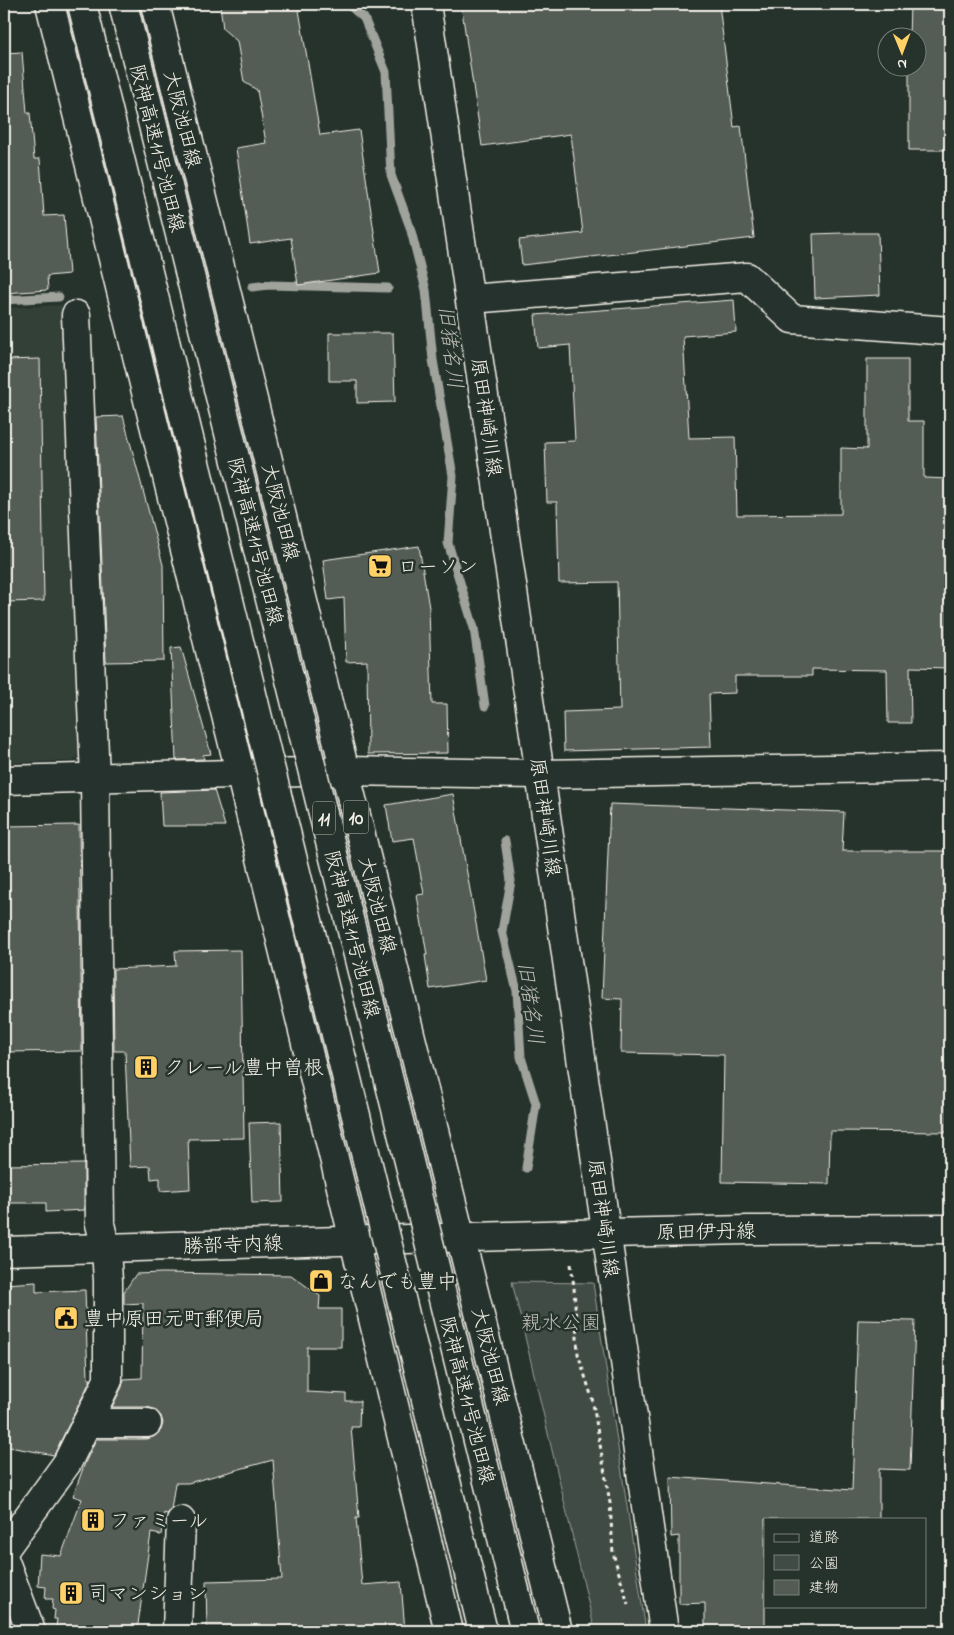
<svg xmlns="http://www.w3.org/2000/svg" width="954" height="1635" font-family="'Indie Flower','Klee One',sans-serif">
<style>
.built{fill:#333f39}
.green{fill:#414b45;stroke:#9a9e96}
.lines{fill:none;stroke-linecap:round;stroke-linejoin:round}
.stream{stroke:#9fa39b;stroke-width:9}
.building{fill:#525c55;stroke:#f4f1e8}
.minor-casing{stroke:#f4f1e8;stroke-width:31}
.major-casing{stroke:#f4f1e8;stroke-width:31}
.path{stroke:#f4f1e8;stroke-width:3;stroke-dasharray:4 4;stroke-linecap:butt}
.minor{stroke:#26332d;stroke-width:28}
.major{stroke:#26332d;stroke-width:28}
.highway-bridge-casing{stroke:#f4f1e8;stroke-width:31;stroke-linecap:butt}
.highway-bridge{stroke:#26332d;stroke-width:28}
.labels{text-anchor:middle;stroke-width:5;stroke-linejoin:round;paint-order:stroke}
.shield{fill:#26332d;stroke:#b6b8b0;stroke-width:1}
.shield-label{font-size:19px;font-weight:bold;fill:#f4f1e8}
.street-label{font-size:20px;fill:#f4f1e8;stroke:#26332d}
.poi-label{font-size:20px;fill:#f4f1e8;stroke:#26332d;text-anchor:start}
.park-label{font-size:20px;fill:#bebfb7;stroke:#26332d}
.water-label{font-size:21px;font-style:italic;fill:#bcbdb5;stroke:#26332d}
</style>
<rect width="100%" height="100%" fill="#26332d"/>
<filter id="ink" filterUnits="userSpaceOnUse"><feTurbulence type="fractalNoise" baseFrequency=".02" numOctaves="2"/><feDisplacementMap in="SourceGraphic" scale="10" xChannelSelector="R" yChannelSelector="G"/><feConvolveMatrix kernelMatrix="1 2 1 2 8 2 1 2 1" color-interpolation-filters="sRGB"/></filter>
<g filter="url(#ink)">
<path class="built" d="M62,305L83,751L73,761L4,763V308Z"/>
<path class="green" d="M512,1282L593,1283L646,1631H595Z"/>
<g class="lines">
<g class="stream">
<path d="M348,4L364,18L386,72L391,175L410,227L426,290L433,360L453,476L448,543L474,628L485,706"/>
<path d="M252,287L269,285L388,288"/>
<path d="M4,300L59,297"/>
<path d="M505,841L511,881L502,931L517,991L521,1057L536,1104L526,1168"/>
</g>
</g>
<g class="building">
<path d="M220,4H298L320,135L359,130L380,273L298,285L291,238L250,244L236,148L266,143L257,90L244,82L237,41L223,29Z"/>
<path d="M461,4H719L734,127L741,126L754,238L522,265L519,240L583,233L571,134L482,146Z"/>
<path d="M910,4H950V150H909V68H916V38H909Z"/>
<path d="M22,52L27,113H30L34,159H40L44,216L64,215L69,274L47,276L48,290L4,293V53Z"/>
<path d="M842,233H878L880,295L815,298L813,234Z"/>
<path d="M734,300L736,332L683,336L689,438L735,437L737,515L841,514V448L867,449V359H908V421H924V478L950,479V668L910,667L911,723H888L887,670L812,669V676H735V693L709,694L711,747L564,751L563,712L620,710L617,582L559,583L557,502H547L545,442L575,441L570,345L538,348L535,315Z"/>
<path d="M329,333H393L395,402L357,403V381H329Z"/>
<path d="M40,359L44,601L4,602V360Z"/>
<path d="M123,416L163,565L164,661L106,662L96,417Z"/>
<path d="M419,546L429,608L432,704H447L448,753L368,754L367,661L346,662L344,598L328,600L323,560Z"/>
<path d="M181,647L211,754L203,755L204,759L176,760L171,648Z"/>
<path d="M214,790L225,826H162L160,792Z"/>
<path d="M453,794L486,980L430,989L425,955H427L417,895L424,894L414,838L392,841L386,805Z"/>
<path d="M610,804L844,812L842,851H950V1132L830,1131L829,1184L722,1182L724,1055L621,1053L622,999L602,998Z"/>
<path d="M79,825L82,1051L4,1052V826Z"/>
<path d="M241,950L244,1138L188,1139L190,1189L160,1191V1178L151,1179L150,1166L130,1167L125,1051H114L113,969L176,966L175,951Z"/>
<path d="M281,1122L283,1202L252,1203L249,1123Z"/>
<path d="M84,1164V1210L46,1212V1203H4V1165Z"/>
<path d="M162,1273L291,1275L320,1296L319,1309H341V1347H307V1392L346,1394V1401H360L359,1427H351L359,1518H356L362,1585L401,1582L405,1631H207L206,1581L282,1579L273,1460L188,1483H175L171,1510L167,1514L164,1513L161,1535L151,1533L137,1631H60V1629L56,1628L57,1619H54L55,1610L52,1609L53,1599H45L46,1587L38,1586L40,1554L61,1556L82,1499L73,1496L85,1463L96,1439H147L155,1436L161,1430L163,1423L161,1416L154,1409L147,1407H112L122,1387L124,1379L142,1378L143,1303L124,1304V1292L136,1274Z"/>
<path d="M36,1282V1292L85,1290L88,1379H91L54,1455L4,1446V1284Z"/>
<path d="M858,1320L915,1321L910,1470L879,1469V1519H765V1631H705V1603L679,1604V1536L671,1537L670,1477L852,1490Z"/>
</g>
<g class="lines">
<defs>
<g id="minor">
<path d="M426,4L540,774L664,1631"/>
<path d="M470,299L747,277L792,319L950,331"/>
<path d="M4,780L345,771L540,774L950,767"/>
<path d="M4,1251L607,1233L748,1230L950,1229"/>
<path d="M87,1423H147"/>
<path d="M4,1550L67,1463L108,1380V1281L106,1249L100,1224L95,778L76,315"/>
<path d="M4,1559L31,1631"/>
<path d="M177,1631L181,1521"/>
</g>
<g id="major">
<path d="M50,4L240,772L449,1631"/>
<path d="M155,4L558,1631"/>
</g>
</defs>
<use href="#minor" class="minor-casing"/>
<use href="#major" class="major-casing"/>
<path class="path" d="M571,1264L574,1287L578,1354L592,1398L610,1503L613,1553L628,1604"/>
<use href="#minor" class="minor"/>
<use href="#major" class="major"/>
<defs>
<g id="highway-bridge">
<path d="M82,4L483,1631"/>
<path d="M123,4L525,1631"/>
</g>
</defs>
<use href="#highway-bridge" class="highway-bridge-casing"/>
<use href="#highway-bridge" class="highway-bridge"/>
</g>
</g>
<defs>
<symbol id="supermarket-square" viewBox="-11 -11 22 22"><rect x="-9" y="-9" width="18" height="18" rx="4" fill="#ffd166" stroke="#26332d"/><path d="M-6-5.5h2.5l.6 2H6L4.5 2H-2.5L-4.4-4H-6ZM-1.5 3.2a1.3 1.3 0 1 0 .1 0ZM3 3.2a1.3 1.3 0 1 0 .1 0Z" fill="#111"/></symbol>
<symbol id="building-square" viewBox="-11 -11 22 22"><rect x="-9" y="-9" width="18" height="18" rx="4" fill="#ffd166" stroke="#26332d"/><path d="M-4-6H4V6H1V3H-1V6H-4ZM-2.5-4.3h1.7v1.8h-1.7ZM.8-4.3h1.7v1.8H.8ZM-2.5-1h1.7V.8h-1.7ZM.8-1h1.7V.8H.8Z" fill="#111"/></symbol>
<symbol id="shop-square" viewBox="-11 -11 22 22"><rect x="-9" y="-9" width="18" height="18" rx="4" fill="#ffd166" stroke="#26332d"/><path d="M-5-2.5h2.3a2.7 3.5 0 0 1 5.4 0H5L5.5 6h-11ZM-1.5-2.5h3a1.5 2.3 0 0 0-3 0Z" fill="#111"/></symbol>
<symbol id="civic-square" viewBox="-11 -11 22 22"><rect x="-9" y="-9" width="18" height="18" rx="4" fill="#ffd166" stroke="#26332d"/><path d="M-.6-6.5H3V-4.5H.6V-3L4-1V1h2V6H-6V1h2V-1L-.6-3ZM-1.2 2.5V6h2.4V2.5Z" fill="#111"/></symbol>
</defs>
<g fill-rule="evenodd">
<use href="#supermarket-square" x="366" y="552" width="28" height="28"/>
<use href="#building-square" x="132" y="1053" width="28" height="28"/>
<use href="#shop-square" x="307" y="1267" width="28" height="28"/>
<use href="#civic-square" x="52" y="1304" width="28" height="28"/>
<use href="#building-square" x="79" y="1506" width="28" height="28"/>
<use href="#building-square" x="57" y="1579" width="28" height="28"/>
</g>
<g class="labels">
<g class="shield">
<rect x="343.5" y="800.5" width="25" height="33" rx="4"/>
<rect x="313" y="801.5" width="22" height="33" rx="4"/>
</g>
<g class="shield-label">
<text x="356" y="824">10</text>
<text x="324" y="825">11</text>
</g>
<g class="street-label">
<text transform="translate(183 119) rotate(76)" y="7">大阪池田線</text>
<text transform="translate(158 148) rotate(76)" y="7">阪神高速11号池田線</text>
<text transform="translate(487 417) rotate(82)" y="7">原田神崎川線</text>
<text transform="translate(281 512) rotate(76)" y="7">大阪池田線</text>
<text transform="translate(256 541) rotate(76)" y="7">阪神高速11号池田線</text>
<text transform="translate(546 817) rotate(82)" y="7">原田神崎川線</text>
<text transform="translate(378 905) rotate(76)" y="7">大阪池田線</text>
<text transform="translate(353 934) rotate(76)" y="7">阪神高速11号池田線</text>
<text transform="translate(604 1218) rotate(82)" y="7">原田神崎川線</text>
<text transform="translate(706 1231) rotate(-1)" y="7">原田伊丹線</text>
<text transform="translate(233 1244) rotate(-2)" y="7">勝部寺内線</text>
<text transform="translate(491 1356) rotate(76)" y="7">大阪池田線</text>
<text transform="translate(468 1400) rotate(76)" y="7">阪神高速11号池田線</text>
</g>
<g class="poi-label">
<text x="398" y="573">ローソン</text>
<text x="164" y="1074">クレール豊中曽根</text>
<text x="338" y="1288">なんでも豊中</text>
<text x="84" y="1325">豊中原田元町郵便局</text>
<text x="110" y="1527">ファミール</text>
<text x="88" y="1600">司マンション</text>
</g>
<g class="park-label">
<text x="561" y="1329">親水公園</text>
</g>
<g class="water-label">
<text transform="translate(451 347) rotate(83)" y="7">旧猪名川</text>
<text transform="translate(531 1003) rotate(82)" y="7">旧猪名川</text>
</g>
</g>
<rect width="954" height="1635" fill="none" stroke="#26332d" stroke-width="20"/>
<rect x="10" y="10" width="934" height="1615" fill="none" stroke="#f4f1e8" stroke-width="2" filter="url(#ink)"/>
<rect x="764" y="1518" width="162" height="90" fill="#26332d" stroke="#787f78"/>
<rect x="774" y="1534" width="25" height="8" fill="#26332d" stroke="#787f78"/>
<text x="809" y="1542" font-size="15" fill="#f4f1e8">道路</text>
<rect x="774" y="1555" width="25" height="15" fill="#414b45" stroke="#787f78"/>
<text x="809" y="1568" font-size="15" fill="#f4f1e8">公園</text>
<rect x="774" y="1580" width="25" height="15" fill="#525c55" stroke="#787f78"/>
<text x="809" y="1592" font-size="15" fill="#f4f1e8">建物</text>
<g transform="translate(902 52) rotate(179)"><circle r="24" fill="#26332d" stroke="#787f78"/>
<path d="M0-4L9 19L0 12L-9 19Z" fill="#ffd166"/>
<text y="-8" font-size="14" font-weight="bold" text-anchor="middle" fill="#f4f1e8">N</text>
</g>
</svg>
